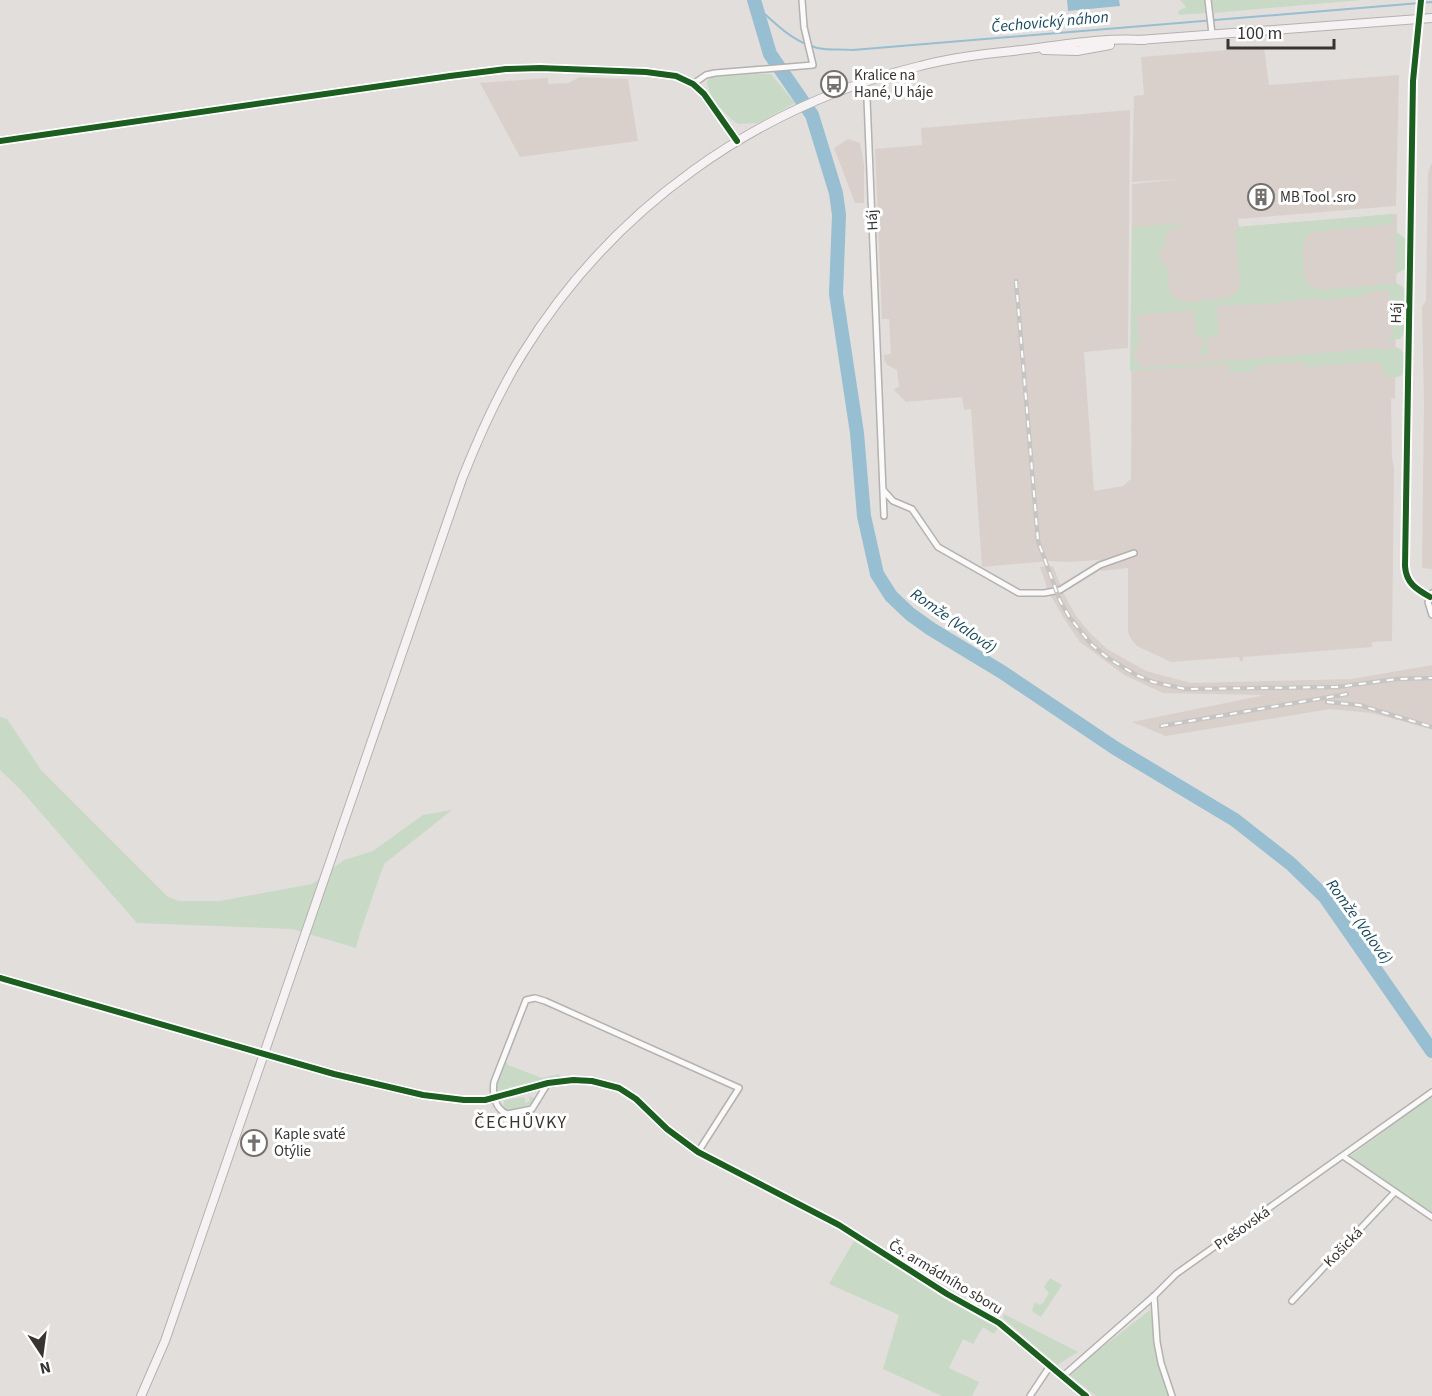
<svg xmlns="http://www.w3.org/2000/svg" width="1432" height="1396" font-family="'Source Sans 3',sans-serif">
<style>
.built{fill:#dad0cb}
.green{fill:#c8dac5}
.water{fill:#98bed1}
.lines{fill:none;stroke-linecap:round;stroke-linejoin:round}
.stream{stroke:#98bed1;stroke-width:2}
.river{stroke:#98bed1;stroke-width:14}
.minor-casing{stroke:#b4b1af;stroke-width:8}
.tertiary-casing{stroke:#b4b1af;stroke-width:10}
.secondary-casing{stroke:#b4b1af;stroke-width:10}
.minor{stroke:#fbfafa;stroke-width:5}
.tertiary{stroke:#fbfafa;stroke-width:7}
.secondary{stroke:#f6f2f3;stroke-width:8}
.rail-casing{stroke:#c6c5c4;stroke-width:4.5}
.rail{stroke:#fff;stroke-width:2;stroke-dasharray:7;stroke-linecap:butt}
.cycleway-casing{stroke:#fff;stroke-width:10}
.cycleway{stroke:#1b5e20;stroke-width:6}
.labels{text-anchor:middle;stroke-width:6;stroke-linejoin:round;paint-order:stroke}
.poi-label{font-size:15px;fill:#373432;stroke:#fff;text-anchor:start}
.street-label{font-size:15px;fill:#373432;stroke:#fff}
.water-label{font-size:16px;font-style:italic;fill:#1a495d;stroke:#fff}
.quarter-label{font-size:18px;letter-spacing:1.5px;fill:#3b3531;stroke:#fff}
</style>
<rect width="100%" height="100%" fill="#e2dedc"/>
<g class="built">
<path d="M1264,47L1269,85L1399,75L1396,206L1238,219L1239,227L1397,214L1395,398L1391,399L1392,458L1394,469L1392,641L1372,642V647L1243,657V661H1240L1239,657L1171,662L1137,646L1131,639L1128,632V568L1101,571L1099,560L1065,562L1050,561L982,567L971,409L964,410L962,397L906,402L894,390L899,386L897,370L887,365L884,360V355L891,354L889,319H882L875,149L922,145L921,128L1130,110L1128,348L1084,352L1094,491L1123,486L1131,479L1132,184L1181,179L1132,182L1134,96L1144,95L1141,57Z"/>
<path d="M580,77L628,79L638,141L520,157L480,83L548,78V84L568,83Z"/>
<path d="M848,139L860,143L864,164V203H855L834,148Z"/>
<path d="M1431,164H1432V569L1422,568L1424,403L1422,307L1426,301L1428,173Z"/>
<path d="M1053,566L1063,592L1076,616L1091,634L1107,649L1146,671L1191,683L1352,679L1432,665V729L1371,713L1330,709L1166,736L1132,722L1265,695L1163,693L1124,675L1080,642L1065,620L1049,593L1040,567Z"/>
</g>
<g class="green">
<path d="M1180,0H1205L1206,13L1179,15L1178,11L1186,7Z"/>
<path d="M1212,0H1361L1214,13Z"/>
<path d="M756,74H771L795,103L758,123L738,124C726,116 707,96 707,81L712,77Z"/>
<path d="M1393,214V224L1313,232C1297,241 1304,263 1305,279L1311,287L1323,290L1396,283L1403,287C1408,296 1408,332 1400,339L1389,340L1387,338L1393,335L1389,290L1363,293V296L1317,300V298L1268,304L1217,306L1219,336L1207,337L1208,355L1200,354L1198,350H1202V344L1206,343L1205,338H1200L1196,333L1194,310L1137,315L1139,347L1134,350L1135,363H1140L1141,368L1382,348L1384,350L1397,347C1407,352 1408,368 1401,376C1386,380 1383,375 1380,362L1304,367L1303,362L1257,365V370L1230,373L1229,364L1130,371L1132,227L1185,223L1169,230L1165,238V247L1159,249L1161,263H1166L1170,293L1179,301L1187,302L1228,298L1238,290L1240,279L1235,232L1237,227Z"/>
<path d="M1398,233L1406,239V268L1396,274V237L1386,236Z"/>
<path d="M0,717L7,719L41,770L168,897L179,901H220L312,884L344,860L373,851L423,815L452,810L384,864L360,933L356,948L292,929L137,923L20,789L0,770Z"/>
<path d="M505,1059L508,1065L542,1078L559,1074L561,1079L500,1093L497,1091L496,1084Z"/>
<path d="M529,1096L536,1099L532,1107L531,1104L525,1106V1110L507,1112L503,1108L504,1100L524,1097L526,1103L530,1101Z"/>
<path d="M1432,1096V1213L1349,1157Z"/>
<path d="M854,1241L950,1302L998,1328L994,1334L983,1327L973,1344L963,1339L949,1368L979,1382L972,1396H942L883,1369L899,1315L829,1284Z"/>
<path d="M1050,1278L1062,1285L1041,1317L1032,1311L1035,1302L1039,1305L1043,1303L1049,1293L1044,1287Z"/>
<path d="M1150,1310L1159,1363L1169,1396H1096L1068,1374Z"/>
<path d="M1004,1314L1078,1352L1057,1365L1003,1318Z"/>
</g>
<path class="water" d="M1067,0H1119L1120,6L1068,11Z"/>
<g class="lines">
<path class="stream" d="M755,5C775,23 796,46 824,49C833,50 843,49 853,50L1432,2"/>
<path class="river" d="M754,0L770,54L812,115L836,193L839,215L836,294L857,433L864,516L877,574L891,596L910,614L931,629L1002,672L1115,748L1235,820L1291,864L1325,897L1432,1051"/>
<defs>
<g id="minor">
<path d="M1208,0L1212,34"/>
<path d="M1421,0L1413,81L1405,566C1406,583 1416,589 1430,597"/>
<path d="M864,82L867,99L884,516"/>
<path d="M693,84L706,75L715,73L813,65L804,27L802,0"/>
<path d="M884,491L893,501L912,509L938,547L1019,593H1044L1060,590L1100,565L1134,553"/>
<path d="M1432,593L1428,602L1432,615"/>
<path d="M548,1083L532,1109L507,1114C495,1109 492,1094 494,1082L526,1000L535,998L545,1001L739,1088L698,1152"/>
<path d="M1343,1156L1432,1217"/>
<path d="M1154,1296L1157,1342L1161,1363L1172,1396"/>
<path d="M1292,1301L1395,1192"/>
<path d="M1062,1377L1154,1296L1176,1274L1432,1092"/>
<path d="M1030,1396L1050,1366"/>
</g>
<g id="tertiary">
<path d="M0,141L450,76L506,69L540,68L646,72L676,76L693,84L704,94L737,141"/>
<path d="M0,978L334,1074L423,1095L464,1100H485L548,1083L573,1080L592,1081L619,1088L636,1099L667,1129L698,1152L839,1225L947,1294L999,1323L1086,1396"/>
</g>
<g id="secondary">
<path d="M1139,40L1432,18"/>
<path d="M1044,50L1077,51L1110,45"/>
<path d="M141,1396L165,1341L462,479C479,436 498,393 523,353C612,209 755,106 920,66C950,58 982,54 1013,51C1056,46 1101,37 1144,40"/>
</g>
</defs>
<use href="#minor" class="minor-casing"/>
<use href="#tertiary" class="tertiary-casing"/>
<use href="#secondary" class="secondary-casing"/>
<use href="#minor" class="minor"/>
<use href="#tertiary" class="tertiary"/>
<use href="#secondary" class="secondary"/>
<defs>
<g id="rail">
<path d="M1016,281L1038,541L1060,601L1070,618L1092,645L1108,658L1136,675L1153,682L1185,689L1337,687L1397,679L1432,678"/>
<path d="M1327,702L1359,705L1432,727"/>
<path d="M1161,726L1347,694"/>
</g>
</defs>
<use href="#rail" class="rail-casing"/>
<use href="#rail" class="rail"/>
<defs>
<g id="cycleway">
<path d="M1421,0L1413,81L1405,566C1406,583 1416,589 1430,597"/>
<path d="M0,141L450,76L506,69L540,68L646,72L676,76L693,84L704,94L737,141"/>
<path d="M0,978L334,1074L423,1095L464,1100H485L548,1083L573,1080L592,1081L619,1088L636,1099L667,1129L698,1152L839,1225L947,1294L999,1323L1086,1396"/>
</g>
</defs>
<use href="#cycleway" class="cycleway-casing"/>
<use href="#cycleway" class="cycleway"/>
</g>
<defs>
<symbol id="bus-ring" viewBox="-11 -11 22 22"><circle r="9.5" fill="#fff" stroke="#73706e" stroke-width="1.5"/><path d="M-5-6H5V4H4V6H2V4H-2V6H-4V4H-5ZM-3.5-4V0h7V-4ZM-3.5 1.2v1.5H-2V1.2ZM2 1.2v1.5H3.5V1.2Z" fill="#73706e"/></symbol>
<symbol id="building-ring" viewBox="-11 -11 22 22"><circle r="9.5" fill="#fff" stroke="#73706e" stroke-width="1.5"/><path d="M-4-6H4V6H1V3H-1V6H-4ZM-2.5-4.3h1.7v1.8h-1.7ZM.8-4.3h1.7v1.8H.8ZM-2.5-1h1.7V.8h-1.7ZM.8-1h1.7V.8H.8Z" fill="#73706e"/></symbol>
<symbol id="church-ring" viewBox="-11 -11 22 22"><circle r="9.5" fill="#fff" stroke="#73706e" stroke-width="1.5"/><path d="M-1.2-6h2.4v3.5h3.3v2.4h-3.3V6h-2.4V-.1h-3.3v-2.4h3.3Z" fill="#73706e"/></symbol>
</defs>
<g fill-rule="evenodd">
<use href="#bus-ring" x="819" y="69" width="30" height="30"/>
<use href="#building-ring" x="1246" y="182" width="30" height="30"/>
<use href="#church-ring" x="239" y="1128" width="30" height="30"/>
</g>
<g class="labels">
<g class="poi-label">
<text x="854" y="80">Kralice na<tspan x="854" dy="17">Hané, U háje</tspan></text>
<text x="1280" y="202">MB Tool .sro</text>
<text x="274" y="1139">Kaple svaté<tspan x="274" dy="17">Otýlie</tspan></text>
</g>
<g class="street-label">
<text transform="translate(872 220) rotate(-93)" y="5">Háj</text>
<text transform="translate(1396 313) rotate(-89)" y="5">Háj</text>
<text transform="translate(1242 1228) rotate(-35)" y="5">Prešovská</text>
<text transform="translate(1343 1247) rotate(-46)" y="5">Košická</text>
<text transform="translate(946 1277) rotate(31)" y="5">Čs. armádního sboru</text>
</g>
<g class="water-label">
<text transform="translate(1050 21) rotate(-5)" y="6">Čechovický náhon</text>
<text transform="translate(954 620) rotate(35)" y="6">Romže (Valová)</text>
<text transform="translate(1360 921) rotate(54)" y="6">Romže (Valová)</text>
</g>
<g class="quarter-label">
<text x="521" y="1128">ČECHŮVKY</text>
</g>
</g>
<g transform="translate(42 1354) rotate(167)" stroke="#ffffff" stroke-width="4.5" paint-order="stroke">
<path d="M0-4.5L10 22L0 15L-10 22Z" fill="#373432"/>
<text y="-9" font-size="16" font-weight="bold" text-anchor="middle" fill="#373432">N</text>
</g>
<path d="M1228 39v9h106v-9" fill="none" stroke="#373432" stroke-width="3"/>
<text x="1237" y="39" font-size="18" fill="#373432" stroke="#ffffff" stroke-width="4.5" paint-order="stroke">100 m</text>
</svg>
